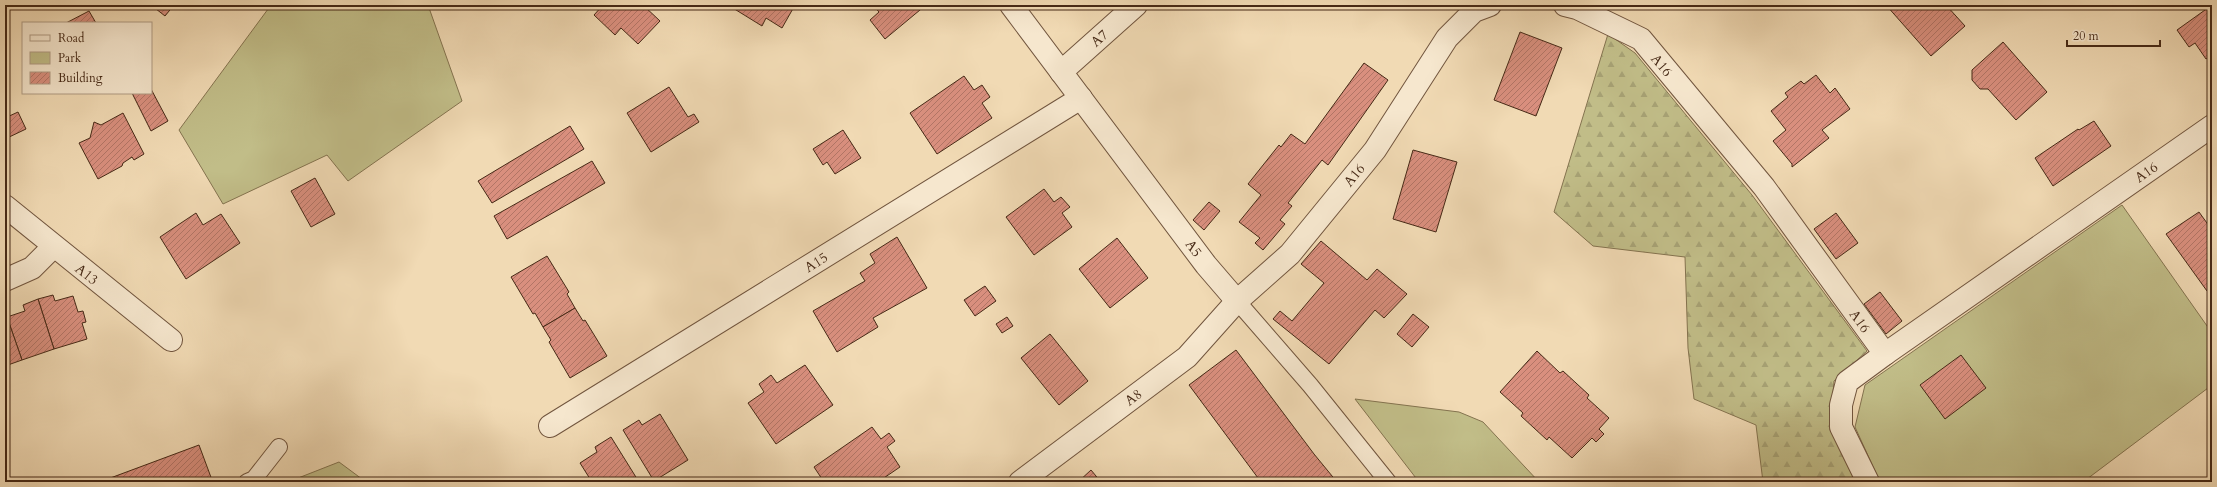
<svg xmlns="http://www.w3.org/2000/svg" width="2217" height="487" font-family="Cardo,serif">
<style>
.green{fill:#c1bd88;stroke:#84734f}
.forest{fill:url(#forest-firs);stroke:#84734f}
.building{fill:url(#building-hatch);stroke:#462916}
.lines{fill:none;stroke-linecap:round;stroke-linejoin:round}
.lane-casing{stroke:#71553e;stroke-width:18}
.street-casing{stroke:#71553e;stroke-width:24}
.lane{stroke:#f6e7ce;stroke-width:16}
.street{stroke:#f6e7ce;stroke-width:22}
.labels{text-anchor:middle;stroke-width:3;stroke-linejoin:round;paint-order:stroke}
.street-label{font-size:14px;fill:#462916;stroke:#f6e7ce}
</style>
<defs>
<pattern id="forest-firs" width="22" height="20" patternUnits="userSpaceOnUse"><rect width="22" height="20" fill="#c1bd88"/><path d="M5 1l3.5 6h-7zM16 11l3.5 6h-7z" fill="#a7a275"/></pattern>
<pattern id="building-hatch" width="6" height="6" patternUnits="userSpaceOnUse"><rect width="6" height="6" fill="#d98f7e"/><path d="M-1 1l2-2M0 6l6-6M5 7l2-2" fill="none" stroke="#b27566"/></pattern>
</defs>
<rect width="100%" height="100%" fill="#f1dab4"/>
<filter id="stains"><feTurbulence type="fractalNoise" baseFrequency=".005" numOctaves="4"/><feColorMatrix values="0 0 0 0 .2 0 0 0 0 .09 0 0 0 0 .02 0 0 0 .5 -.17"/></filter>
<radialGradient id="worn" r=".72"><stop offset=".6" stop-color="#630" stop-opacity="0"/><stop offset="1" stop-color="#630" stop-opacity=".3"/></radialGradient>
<g class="green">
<path d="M271,5H428L462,101L348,181L327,155L223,204L179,130Z"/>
<path d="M2122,205L2212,333V385L2083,482H1880L1855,427L1865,385Z"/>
<path d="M1355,399L1459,412L1483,422L1539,482H1419Z"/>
<path d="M339,462L366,482H288Z"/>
</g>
<path class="forest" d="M1608,34L1635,53L1752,195L1867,351L1834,381L1830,429L1858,482H1763L1756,425L1694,399L1688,348L1685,257L1593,246L1554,212Z"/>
<g class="building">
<path d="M151,5H174L165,16Z"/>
<path d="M603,5H643L660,21L638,44L621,28L615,35L594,15Z"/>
<path d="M728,5H795L782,28L766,18L762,26Z"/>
<path d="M873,5H926L885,39L870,20L879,12Z"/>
<path d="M1886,5H1946L1965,26L1931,56Z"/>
<path d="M2212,5V55L2206,59L2195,43L2189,47L2177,30Z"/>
<path d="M89,11L96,23H66Z"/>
<path d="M1520,32L1562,48L1536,116L1494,100Z"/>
<path d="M2003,42L2047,92L2016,120L1988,89H1980L1972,80V70Z"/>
<path d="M1364,63L1388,80L1328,165L1322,160L1288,203L1292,206L1280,220L1285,224L1263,250L1255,243L1260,238L1239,222L1261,195L1248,184L1279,145L1281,147L1291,134L1305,144Z"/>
<path d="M1816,75L1830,93L1835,88L1850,109L1822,130L1829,138L1792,167V164L1773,141L1786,130L1771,111L1788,97L1785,93L1801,81L1804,84Z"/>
<path d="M964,76L974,90L982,85L990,97L982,103L992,118L937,154L910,113Z"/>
<path d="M669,87L688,117L694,114L699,122L651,152L627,113Z"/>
<path d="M151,89L168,121L151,131L132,93H151Z"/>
<path d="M5,97L9,106L5,108Z"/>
<path d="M18,112L26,129L5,139V118Z"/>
<path d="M123,113L144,154L134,160L132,157L123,163L122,166L98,179L79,143L90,138L94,122L101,125Z"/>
<path d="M2094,121L2111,146L2053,186L2035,158L2078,129L2079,130Z"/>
<path d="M570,126L584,149L492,203L478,181Z"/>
<path d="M843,130L861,158L835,174L827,162L823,165L813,149Z"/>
<path d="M1413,150L1457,162L1436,232L1393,219Z"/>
<path d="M592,161L605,183L507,239L494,216Z"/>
<path d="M315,178L335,214L311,227L291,191Z"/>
<path d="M1044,189L1054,202L1061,197L1070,207L1062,213L1072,227L1034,255L1006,217Z"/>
<path d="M1209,202L1220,211L1204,230L1193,220Z"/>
<path d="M2199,212L2212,230V288L2207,291L2166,234Z"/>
<path d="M196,213L203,225L221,214L240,243L186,279L160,237Z"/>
<path d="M1836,213L1858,243L1836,259L1814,229Z"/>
<path d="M897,237L927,288L873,318L878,327L837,352L813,311L865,281L860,273L875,263L870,254Z"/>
<path d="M1117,238L1148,278L1110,308L1079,269Z"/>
<path d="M1321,241L1367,280L1377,269L1407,294L1384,318L1375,310L1329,364L1273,319L1280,311L1292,321L1324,283L1301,264Z"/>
<path d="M547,256L569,292L567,294L575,308L543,327L535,313L533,314L511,277Z"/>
<path d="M985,286L996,301L975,316L964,300Z"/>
<path d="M1880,292L1902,321L1886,334L1864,304Z"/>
<path d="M53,295L55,301L73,296L78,312L83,311L86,322L82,323L87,339L54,349L38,299Z"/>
<path d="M38,299L54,349L22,360L7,317L25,311L23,305Z"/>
<path d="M575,308L583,321L585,320L607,356L570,378L549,342L551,340L543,327Z"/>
<path d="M1413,314L1429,327L1412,347L1397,334Z"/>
<path d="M7,317L22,360L5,366V318Z"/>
<path d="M1007,317L1013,326L1002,333L996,324Z"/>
<path d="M1050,334L1088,381L1059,405L1021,358Z"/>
<path d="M1236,350L1314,454L1337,482H1261L1189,385Z"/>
<path d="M1537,351L1560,373L1563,371L1589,395L1587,398L1609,418L1599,429L1604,434L1596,442L1592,438L1572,458L1549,437L1547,440L1521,416L1523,413L1500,392Z"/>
<path d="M1961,355L1986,388L1945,419L1920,385Z"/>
<path d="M805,365L833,405L776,444L748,403L764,392L759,384L771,375L777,383Z"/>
<path d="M660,414L688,460L654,481L623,430L639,420L642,425Z"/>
<path d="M872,427L881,439L889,433L895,441L887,447L900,467L878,482H842L840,479L836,482H824L814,467Z"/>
<path d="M611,437L639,482H592L580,463L597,452L595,447Z"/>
<path d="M199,445L212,480L105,482V480Z"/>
<path d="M1091,470L1101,482H1078Z"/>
</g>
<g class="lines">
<defs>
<g id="lane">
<path d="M1237,301L1310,385L1388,482"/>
<path d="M247,482L254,479L279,447"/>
</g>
<g id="street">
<path d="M1011,5L1206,265L1237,301"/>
<path d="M1565,5L1577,8L1641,39L1764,187L1885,354L2212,126"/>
<path d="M1061,72L1136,5"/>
<path d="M5,206L171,340"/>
<path d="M5,280L32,268L53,247"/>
<path d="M550,426L1081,98"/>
<path d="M1020,482L1187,357L1237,301L1290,254L1375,150L1447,38L1474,11L1490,5"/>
<path d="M1868,482L1841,427V405L1847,382L1885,354"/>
</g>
</defs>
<use href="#lane" class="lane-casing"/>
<use href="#street" class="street-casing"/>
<use href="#lane" class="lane"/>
<use href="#street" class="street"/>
</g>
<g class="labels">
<g class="street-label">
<text transform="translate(1099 38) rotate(-42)" y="5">A7</text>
<text transform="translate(1662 65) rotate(50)" y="5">A16</text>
<text transform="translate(2146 172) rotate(-35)" y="5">A16</text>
<text transform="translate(1354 175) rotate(-51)" y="5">A16</text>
<text transform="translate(1194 248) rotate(53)" y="5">A5</text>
<text transform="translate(816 262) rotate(-32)" y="5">A15</text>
<text transform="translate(87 274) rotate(38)" y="5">A13</text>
<text transform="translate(1860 321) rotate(54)" y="5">A16</text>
<text transform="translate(1133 397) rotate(-37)" y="5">A8</text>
</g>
</g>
<rect width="2217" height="487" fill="none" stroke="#f1dab4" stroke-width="20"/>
<rect x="6" y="6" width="2205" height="475" fill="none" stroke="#462916" stroke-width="2"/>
<rect x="10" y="10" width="2197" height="467" fill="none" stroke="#462916"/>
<rect x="22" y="22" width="130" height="72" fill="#f6e7ce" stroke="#b09b84"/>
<rect x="30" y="35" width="20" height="6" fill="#f6e7ce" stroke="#b09b84"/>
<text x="58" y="42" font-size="12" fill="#462916">Road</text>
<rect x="30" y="52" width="20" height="12" fill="#c1bd88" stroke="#b09b84"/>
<text x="58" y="62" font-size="12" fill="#462916">Park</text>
<rect x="30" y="72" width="20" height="12" fill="url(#building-hatch)" stroke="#b09b84"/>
<text x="58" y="82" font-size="12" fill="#462916">Building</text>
<path d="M2067 40v6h93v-6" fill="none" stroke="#462916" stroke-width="2"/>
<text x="2073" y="40" font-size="12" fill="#462916" stroke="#f6e7ce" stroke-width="3" paint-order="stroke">20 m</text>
<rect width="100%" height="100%" filter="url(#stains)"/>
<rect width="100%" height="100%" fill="url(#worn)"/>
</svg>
